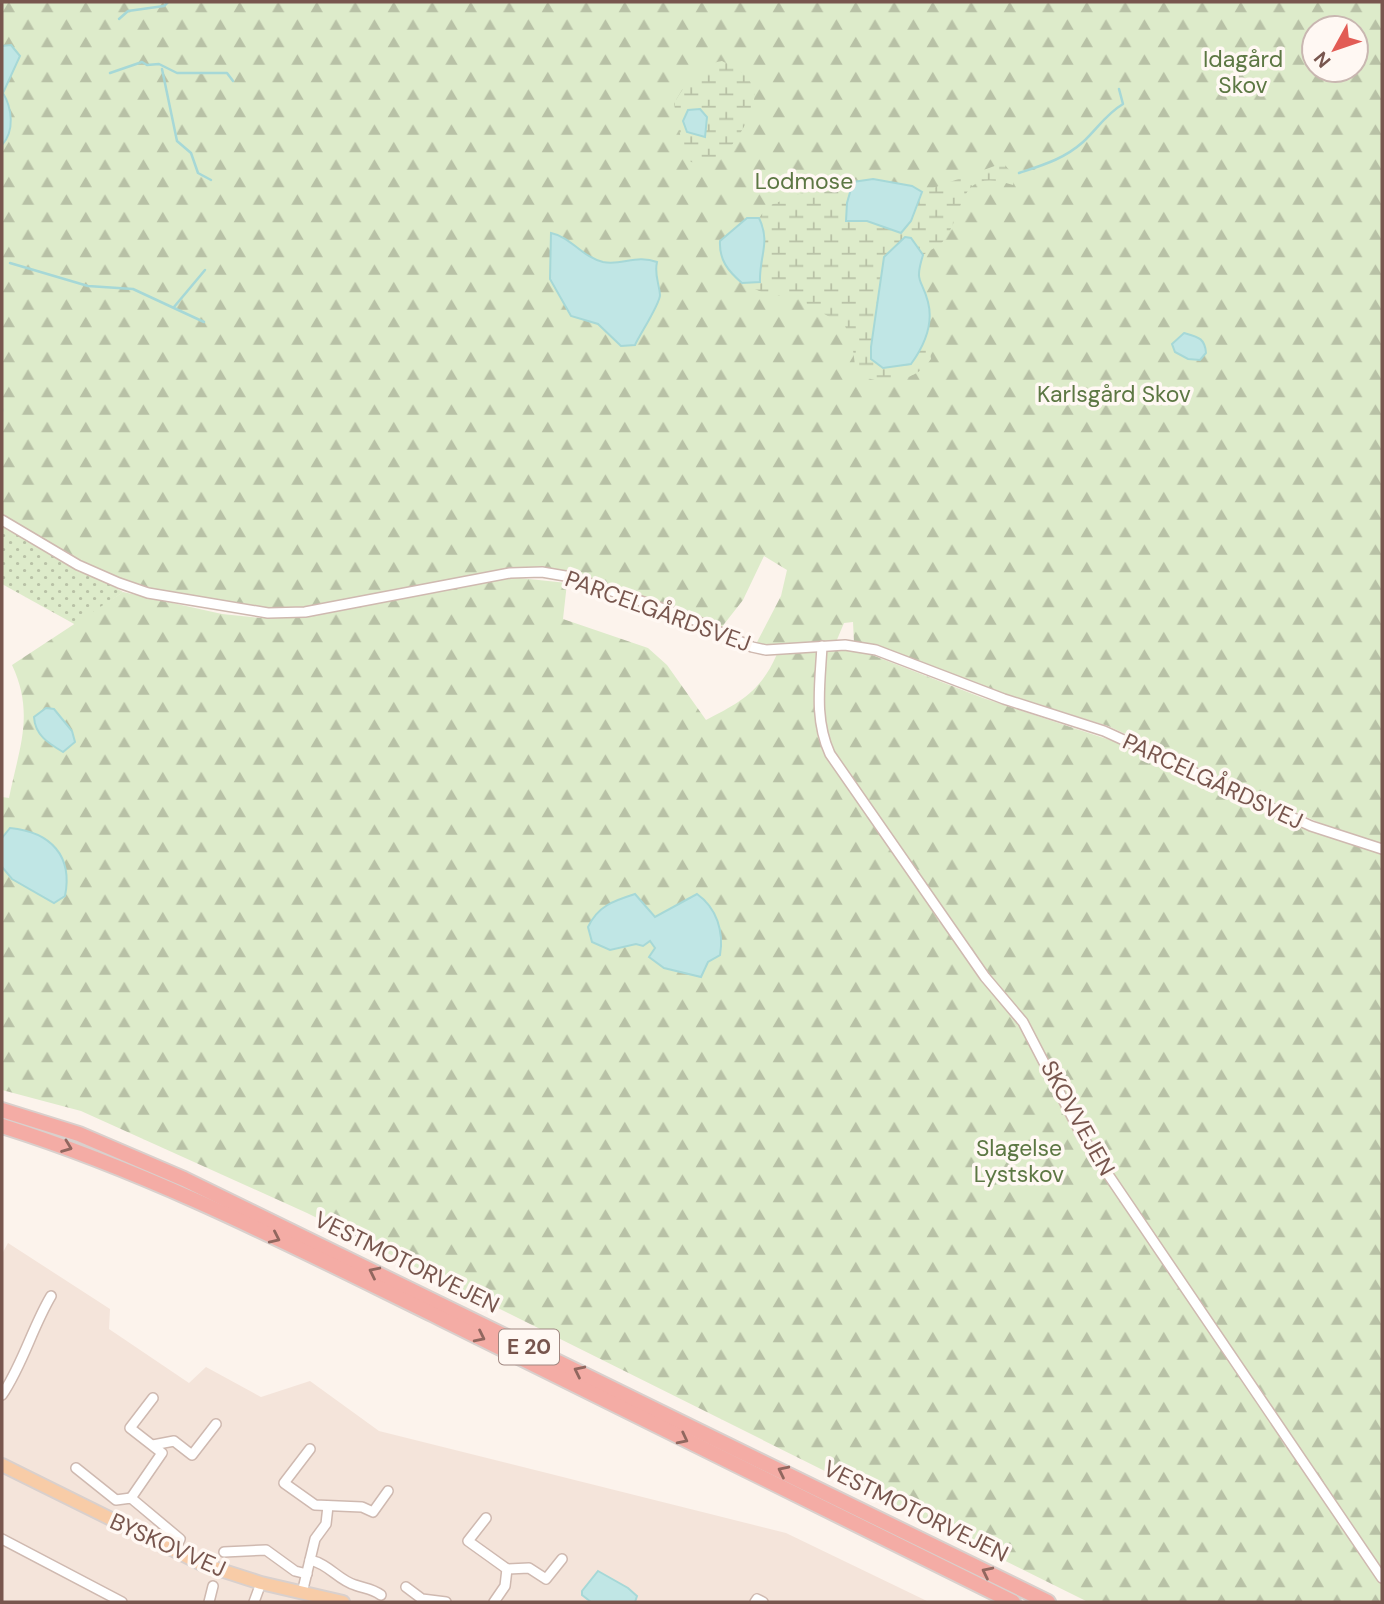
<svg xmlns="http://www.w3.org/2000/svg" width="1384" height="1604" font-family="'DM Sans',sans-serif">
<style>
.residential{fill:#f4e4da}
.grass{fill:url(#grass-dots)}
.forest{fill:url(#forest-firs);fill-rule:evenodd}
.wetland{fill:url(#wetland-marsh)}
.water{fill:#c0e6e5;stroke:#a6d8d7;stroke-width:2}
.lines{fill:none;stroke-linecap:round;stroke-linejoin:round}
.stream{stroke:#a6d8d7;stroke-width:2.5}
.minor-casing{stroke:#cfb9b0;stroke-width:12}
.major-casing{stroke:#d9d0cd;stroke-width:16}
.highway-casing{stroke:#d9d0cd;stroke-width:18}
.minor{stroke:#fff;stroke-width:9}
.major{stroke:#f8cca7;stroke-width:12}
.highway{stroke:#f4aca5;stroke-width:14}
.oneway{stroke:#91675f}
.labels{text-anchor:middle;stroke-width:7;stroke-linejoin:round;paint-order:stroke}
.shield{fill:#fff8f3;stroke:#a08780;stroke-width:2}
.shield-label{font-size:21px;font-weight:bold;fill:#78564e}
.park-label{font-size:23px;fill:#5c7743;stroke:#fff8f3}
.street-label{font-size:23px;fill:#78564e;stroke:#fff8f3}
</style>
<defs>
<pattern id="grass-dots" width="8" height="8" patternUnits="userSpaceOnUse" patternTransform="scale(1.75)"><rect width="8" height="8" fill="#ddebca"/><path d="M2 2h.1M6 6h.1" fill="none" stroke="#b8c1a6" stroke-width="1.8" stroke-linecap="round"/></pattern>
<pattern id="forest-firs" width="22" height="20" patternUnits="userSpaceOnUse" patternTransform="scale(1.75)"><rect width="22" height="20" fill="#ddebca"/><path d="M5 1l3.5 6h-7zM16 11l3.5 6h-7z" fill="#b8c1a6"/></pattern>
<pattern id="wetland-marsh" width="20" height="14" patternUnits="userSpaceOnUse" patternTransform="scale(1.75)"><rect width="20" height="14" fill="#ddebca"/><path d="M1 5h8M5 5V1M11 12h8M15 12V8" fill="none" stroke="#b8c1a6"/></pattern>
</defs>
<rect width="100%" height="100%" fill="#fcf3ec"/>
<path class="residential" d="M8,1243L110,1309L109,1329L189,1383L206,1367L261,1397L310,1381L379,1431L786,1533L929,1602H2V1254Z"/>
<path class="grass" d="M2,524L123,592L76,625L2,584Z"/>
<g class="forest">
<path d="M2,2H1382V844L1322,824L1108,726L988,689L904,656L854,642L853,622L844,623L836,642L777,647L756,644L781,596L787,570L764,556L743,600L721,628C653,601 586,569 512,568L300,608H255L146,589L92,568L2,516ZM1314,28H1356V70H1314Z"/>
<path d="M510,577L567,583L563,619L648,648L667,665L706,720C741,702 761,691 777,654L835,649L867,653L983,698L1119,743L1299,826L1382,854V1602H1088L307,1213L81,1111L2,1090V867L12,879L54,903L50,843L10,828L2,838V797L9,798C19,748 35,714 12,665L123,592L222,614L260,618H304ZM707,901L664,968L649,956L655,948L650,941L643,946L636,944Z"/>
</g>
<g class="wetland">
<path d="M722,61C733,67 747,73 752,85C764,109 726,157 708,170L685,159L674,104C684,85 700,64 722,61Z"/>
<path d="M1003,163L1015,176L1013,185C958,167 967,206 945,239C940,246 930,250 923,255L916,244L884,257L871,359L922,349L928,335L931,359C916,383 880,387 856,373L852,342L845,326L795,297L768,295L742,283L760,282C759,256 771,243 759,218L768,206L841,178L853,182L847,203L846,221H867L886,228L919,203L922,192Z"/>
</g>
<g class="water">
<path d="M11,45L20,56L3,93C12,108 15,131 2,145V46Z"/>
<path d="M700,109L707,117L705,137L687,132L683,121L688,110Z"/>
<path d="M873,179L912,186L922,192L911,221L901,233L867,221H846L847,203L853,182Z"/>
<path d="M747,218H759C771,243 759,256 760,282L742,283C728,271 719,260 720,241Z"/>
<path d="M551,233C571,237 582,257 603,262C622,266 636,254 657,262C654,275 659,282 660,295C660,304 640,334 635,345L621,346L598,324L571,316L550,279Z"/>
<path d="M905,237L911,238L923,255C914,284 922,278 928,302C934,325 924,346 911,364L883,368L871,359V347L884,257Z"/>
<path d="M1184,333C1198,337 1205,338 1206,353L1200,360L1188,359L1175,352L1172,344Z"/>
<path d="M46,708L54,709L72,731L75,742L63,752C48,743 35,735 34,717Z"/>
<path d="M10,828C51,832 73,856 65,896L54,903L12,879L2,867V838Z"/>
<path d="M635,894L655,917L697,894C717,908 724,932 720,955L708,962L701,977L664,968L649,957L655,948L650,941L643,946L636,944L610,950L592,942L588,927C598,906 613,901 635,894Z"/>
<path d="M598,1571L628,1588L637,1596L635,1602H591L582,1595V1591Z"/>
</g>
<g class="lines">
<g class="stream">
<path d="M119,19L128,11L164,6L168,2"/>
<path d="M162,69L177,141L191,153L198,173L211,180"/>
<path d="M110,73L142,62L147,65L159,64L177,73H227L233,81"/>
<path d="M1019,173C1043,165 1064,159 1083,142C1097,129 1106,114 1123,104L1119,89"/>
<path d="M10,263L88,286L133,289L204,322"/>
<path d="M174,307L205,270"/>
<path d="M2,409V411"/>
</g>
<defs>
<g id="minor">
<path d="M2,520L78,565L119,583L148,593L268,613L305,612L510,573L542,572L571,577L690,618L752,647L766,650L845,645L876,650L1004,699L1104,731L1311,826L1382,849"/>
<path d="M822,646C820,684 814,719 830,754L985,977L1023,1022L1082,1136L1382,1578"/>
<path d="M2,1395C23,1364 32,1328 51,1296"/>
<path d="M153,1445L174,1441L192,1455L216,1424"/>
<path d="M310,1449L284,1483L315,1505L362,1507L373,1512L388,1491"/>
<path d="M76,1468L116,1500L131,1498L180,1539L174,1552"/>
<path d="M131,1498L162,1453L130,1428L153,1398"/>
<path d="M486,1518L468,1541L507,1569L529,1568L546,1579L562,1559"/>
<path d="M2,1539L122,1602"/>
<path d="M224,1552L266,1550L295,1571L307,1574"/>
<path d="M310,1560C329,1564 338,1580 355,1585C366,1589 371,1588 381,1595"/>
<path d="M406,1587L422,1599L446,1602"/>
<path d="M302,1593L315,1539L326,1524L328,1506"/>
<path d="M209,1602L213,1586"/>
<path d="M254,1602L261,1583"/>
<path d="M494,1602L505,1586L507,1569"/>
<path d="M755,1602L757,1599L763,1602"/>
</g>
<path id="major" d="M2,1465L202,1564L261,1583L343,1602"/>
<g id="highway">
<path d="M2,1110L79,1134L184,1179L1048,1602"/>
<path d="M2,1126C152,1173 293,1246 434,1315C627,1410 819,1507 1013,1602"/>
</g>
</defs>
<use href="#minor" class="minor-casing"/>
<use href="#major" class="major-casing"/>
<use href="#highway" class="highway-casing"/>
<use href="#minor" class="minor"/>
<use href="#major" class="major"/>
<use href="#highway" class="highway"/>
</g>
<defs><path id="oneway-chevron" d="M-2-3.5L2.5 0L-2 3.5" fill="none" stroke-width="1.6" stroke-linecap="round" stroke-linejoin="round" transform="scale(1.75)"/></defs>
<g class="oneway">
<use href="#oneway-chevron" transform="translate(67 1147) rotate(21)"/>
<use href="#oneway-chevron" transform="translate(275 1238) rotate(25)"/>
<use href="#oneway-chevron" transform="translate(374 1272) rotate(-154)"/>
<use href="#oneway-chevron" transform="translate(480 1337) rotate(26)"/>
<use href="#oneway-chevron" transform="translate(579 1371) rotate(-154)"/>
<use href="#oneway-chevron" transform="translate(683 1439) rotate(27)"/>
<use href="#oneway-chevron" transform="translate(783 1471) rotate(-154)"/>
<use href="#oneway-chevron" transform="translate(987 1572) rotate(-154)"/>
</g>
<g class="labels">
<rect class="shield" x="499" y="1329.5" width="60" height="35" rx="5"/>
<g class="shield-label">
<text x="529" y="1354">E 20</text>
</g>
<g class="park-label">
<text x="1243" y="67">Idagård<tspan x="1243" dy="26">Skov</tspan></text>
<text x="804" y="189">Lodmose</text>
<text x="1114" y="402">Karlsgård Skov</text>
<text x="1019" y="1156">Slagelse<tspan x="1019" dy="26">Lystskov</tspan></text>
</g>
<g class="street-label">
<text transform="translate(658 611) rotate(20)" y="8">PARCELGÅRDSVEJ</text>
<text transform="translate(1213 781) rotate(25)" y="8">PARCELGÅRDSVEJ</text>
<text transform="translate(1078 1118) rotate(61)" y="8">SKOVVEJEN</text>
<text transform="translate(407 1262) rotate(26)" y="8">VESTMOTORVEJEN</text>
<text transform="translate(916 1511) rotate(26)" y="8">VESTMOTORVEJEN</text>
<text transform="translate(168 1545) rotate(24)" y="8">BYSKOVVEJ</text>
</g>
</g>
<rect width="1384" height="1604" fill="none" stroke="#78564e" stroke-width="7"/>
<g transform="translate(1335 49) rotate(230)"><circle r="33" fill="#fff8f3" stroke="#c9b7b1" stroke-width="2"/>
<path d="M0-5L12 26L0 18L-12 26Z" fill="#e25c55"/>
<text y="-10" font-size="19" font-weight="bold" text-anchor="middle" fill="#78564e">N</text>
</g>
</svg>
